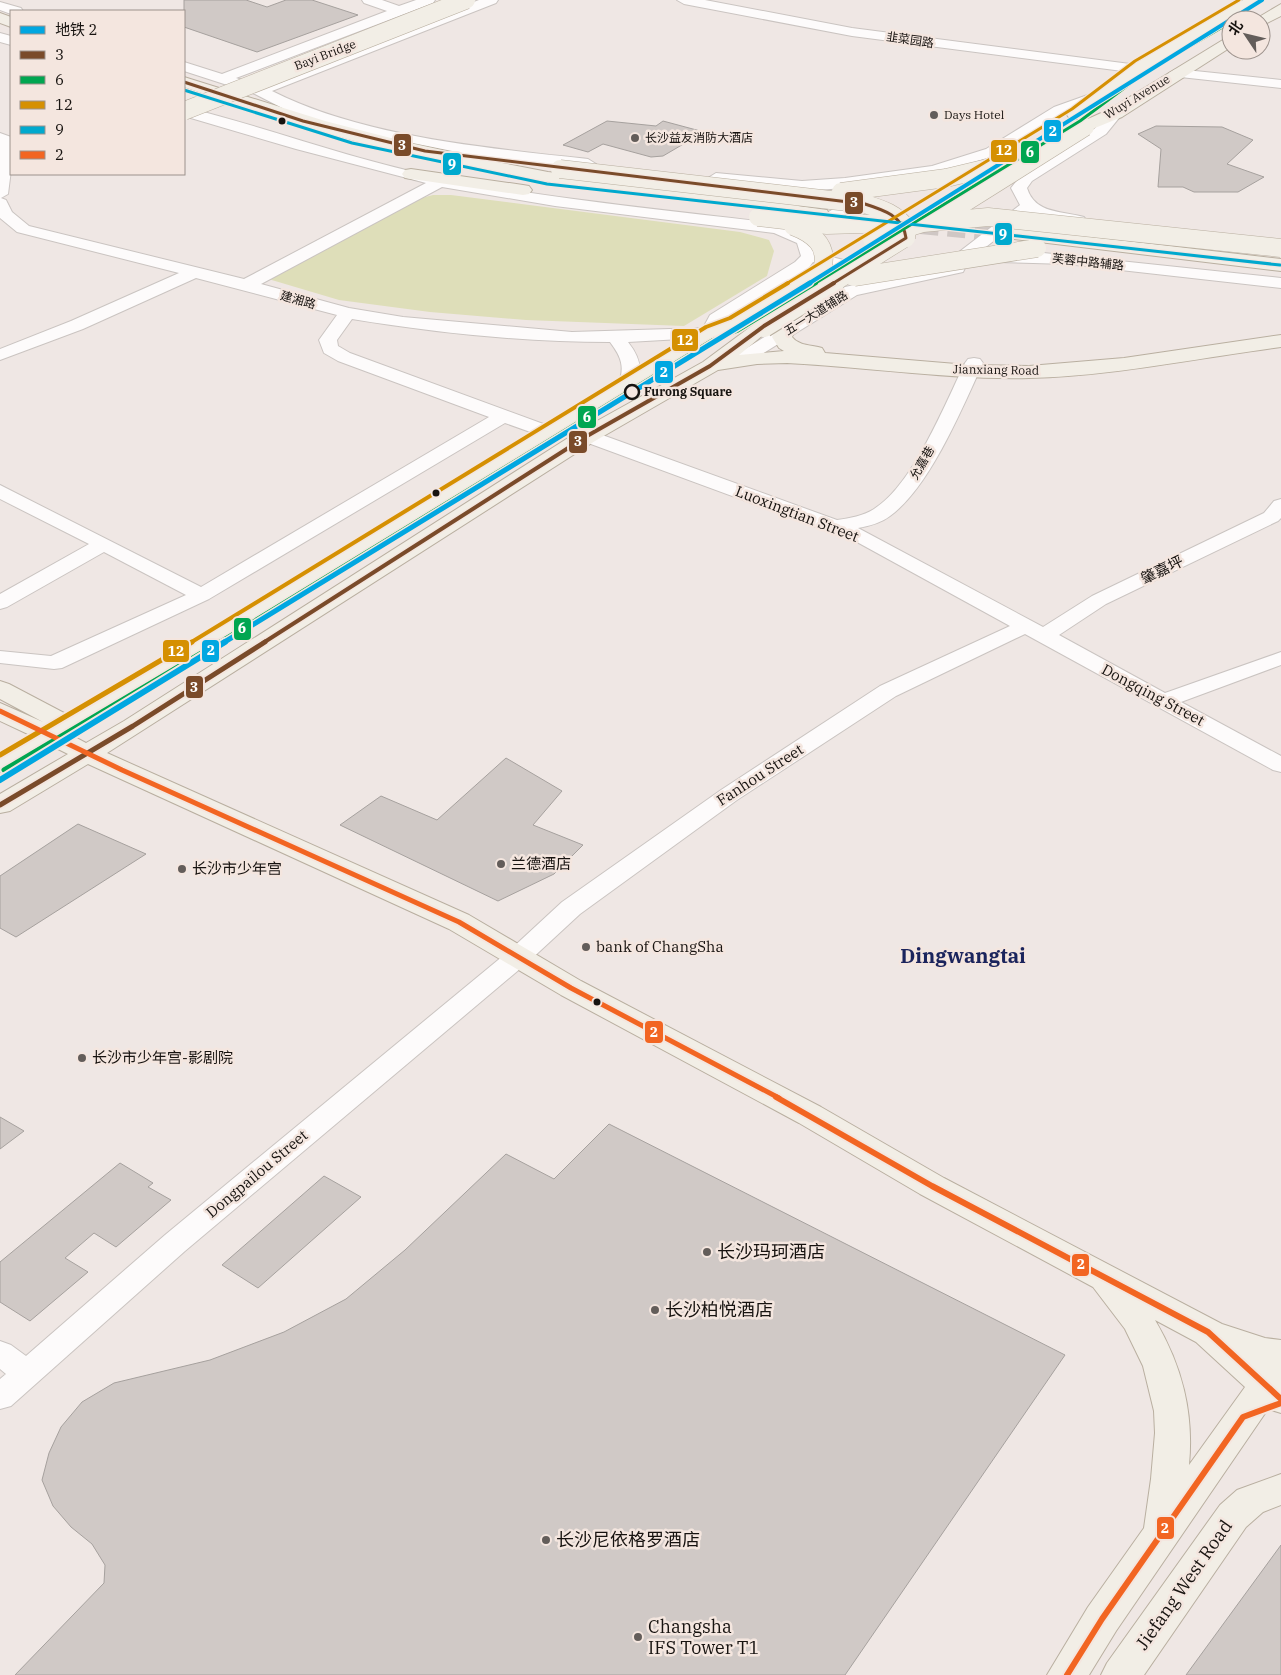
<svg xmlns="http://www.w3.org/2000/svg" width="1281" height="1675" font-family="'IBM Plex Serif','Noto Sans SC',serif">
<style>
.green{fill:#dedeb9}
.building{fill:#d0c9c6;stroke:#a6a19e}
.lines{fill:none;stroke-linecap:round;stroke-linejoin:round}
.major-tunnel{stroke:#cfc7c4;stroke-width:18;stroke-dasharray:18 9;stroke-linecap:butt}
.minor-casing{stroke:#cac4c1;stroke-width:2}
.major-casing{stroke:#b9afa0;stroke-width:2}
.minor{fill:#fdfbfb;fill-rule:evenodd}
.major{fill:#f2eee6;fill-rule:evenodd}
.major-bridge-far1-casing{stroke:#b9afa0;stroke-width:19;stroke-linecap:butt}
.major-bridge-casing{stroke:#b9afa0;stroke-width:24;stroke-linecap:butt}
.major-bridge-far1{stroke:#f2eee6;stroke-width:18}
.major-bridge{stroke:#f2eee6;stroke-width:22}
.bus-1-far2-casing{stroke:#f4e6df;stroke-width:5.5}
.bus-1-far1-casing{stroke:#f4e6df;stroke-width:7}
.bus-1-casing{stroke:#f4e6df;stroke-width:9}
.bus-2-far2-casing{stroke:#f4e6df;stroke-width:5.5}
.bus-2-far1-casing{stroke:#f4e6df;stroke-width:7}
.bus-2-casing{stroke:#f4e6df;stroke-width:9}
.bus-3-far2-casing{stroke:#f4e6df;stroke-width:5.5}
.bus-3-far1-casing{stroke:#f4e6df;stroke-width:7}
.bus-3-casing{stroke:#f4e6df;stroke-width:9}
.bus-4-casing{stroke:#f4e6df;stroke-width:5.5}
.bus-5-far1-casing{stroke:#f4e6df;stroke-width:9}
.bus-5-casing{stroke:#f4e6df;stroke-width:10}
.bus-1-far2{stroke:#7a4b2a;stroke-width:3}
.bus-1-far1{stroke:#7a4b2a;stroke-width:4}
.bus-1{stroke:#7a4b2a;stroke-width:5}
.bus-2-far2{stroke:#00a651;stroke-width:3}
.bus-2-far1{stroke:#00a651;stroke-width:4}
.bus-2{stroke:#00a651;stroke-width:5}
.bus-3-far2{stroke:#d59002;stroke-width:3}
.bus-3-far1{stroke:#d59002;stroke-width:4}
.bus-3{stroke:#d59002;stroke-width:5}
.bus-4{stroke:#00a9ce;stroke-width:3}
.bus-5-far1{stroke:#f26522;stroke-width:5}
.bus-5{stroke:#f26522;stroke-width:6}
.metro-1-far2-casing{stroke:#f4e6df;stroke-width:6}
.metro-1-far1-casing{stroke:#f4e6df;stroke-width:8}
.metro-1-casing{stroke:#f4e6df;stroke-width:10}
.metro-1-far2{stroke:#01a7e1;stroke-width:4}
.metro-1-far1{stroke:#01a7e1;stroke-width:5}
.metro-1{stroke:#01a7e1;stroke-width:6}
.poi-dot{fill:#635d5a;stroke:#f4e6df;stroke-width:2}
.bus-dot{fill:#171310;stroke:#f4e6df;stroke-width:2}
.stop-dot{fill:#f4e6df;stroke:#171310;stroke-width:2.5}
.labels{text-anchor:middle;stroke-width:5;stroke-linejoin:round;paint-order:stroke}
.far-street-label{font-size:12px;fill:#171310;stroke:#f4e6df}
.far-poi-label{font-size:12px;fill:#171310;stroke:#f4e6df;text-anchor:start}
.far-stop-label{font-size:12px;font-weight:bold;fill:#171310;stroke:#f4e6df;text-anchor:start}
.street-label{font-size:15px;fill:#171310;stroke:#f4e6df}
.poi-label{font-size:15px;fill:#171310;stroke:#f4e6df;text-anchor:start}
.near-poi-label{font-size:18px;fill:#171310;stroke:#f4e6df;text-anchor:start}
.near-street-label{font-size:18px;fill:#171310;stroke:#f4e6df}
.district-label{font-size:20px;font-weight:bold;fill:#1b245c;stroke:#f4e6df}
.line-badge{stroke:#f4e6df;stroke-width:2}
.badge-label{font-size:14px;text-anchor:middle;font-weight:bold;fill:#fff}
</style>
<rect width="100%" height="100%" fill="#efe7e4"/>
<path class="green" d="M433,195H451L740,232L769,240L774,251L767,276L684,326L526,320L430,312L339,300L265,278L418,199Z"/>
<g class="building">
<path d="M184,0H246L267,7L286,0H312L358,15L257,52L184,27Z"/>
<path d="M607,121L656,126L663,121L704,132L663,156L651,157L603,144L588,152L563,145Z"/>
<path d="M1156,126L1222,127L1253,140L1227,164L1264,177L1238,192H1194L1183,187H1158L1161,149L1138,134Z"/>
<path d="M506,758L562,791L533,825L583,845L554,874L498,901L340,825L381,796L437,820Z"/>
<path d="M78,824L146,854L16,937L0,928V876Z"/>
<path d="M0,1117L24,1131L0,1149Z"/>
<path d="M609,1124L1065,1355L845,1675H15L104,1583L105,1565L92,1544L71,1527L53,1506L42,1480L49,1453L61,1427L82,1402L114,1383L210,1360L284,1332L346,1299L405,1250L506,1154L554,1179Z"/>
<path d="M120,1163L153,1183L148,1187L171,1200L116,1247L94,1233L65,1258L88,1272L30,1321L0,1302V1262Z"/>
<path d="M324,1176L361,1197L258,1288L222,1265Z"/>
<path d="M1281,1545V1675H1186Z"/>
</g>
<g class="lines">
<path class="major-tunnel" d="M921,225L1013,234"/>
<defs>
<g id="minor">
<path d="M362,0H382L399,6L416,0H435L433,3L236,78L260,86L479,0H498L496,3L272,91C362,137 488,148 588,159L596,164L593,167L588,169L477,156L383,137L294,114L255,94L184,71V62L222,74L387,11L364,3Z"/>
<path d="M677,0H705L852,28L1138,65L1145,69L1138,73L852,36L684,4Z"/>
<path d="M0,2L21,8L23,11H11V14L0,10Z"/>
<path d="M0,33L11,36V45L0,42Z"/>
<path d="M1176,69L1281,80V88L1171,76L1169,73Z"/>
<path d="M1096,92L1101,93L1103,96L1101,99L1064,113L996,155L934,175L845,188L802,191L716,183L708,178L716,173L802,181L845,178L932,166L986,149L1054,107Z"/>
<path d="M184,107C270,128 355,161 442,178C552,199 664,210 775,223L798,230L869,188L877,193L875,196L809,237L815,244L817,253L881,270L883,274L881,278L875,279L813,262L807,270L723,322L716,337L628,342C640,357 645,373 633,390H621L618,386C625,367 622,358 610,342C524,342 437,333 352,319L337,340L338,346L350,353L557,429L559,433L557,437L550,439L505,423L209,599L62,668L54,669L0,663V651L51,656L186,595L104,552L7,607L0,609V594L89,544L0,499V485L201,587L489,417L338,361L324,353L319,340L337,315L196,278L83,329L0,360V349L71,321L179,273L17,232L0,218V133L11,137V170L8,194L1,198L6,200L12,212L29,226L244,279L426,183L296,149L184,116ZM442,187L555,206L774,233L797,243L801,256L795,262L710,315L703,328L572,332L403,317L349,308L261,284Z"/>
<path d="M1116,109L1123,113L1106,134L1032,181L1027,188C1035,214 1062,211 1084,217L1086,220L1084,223H1061L1029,213L963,265L965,268L963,272L857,295L746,364H734L731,360L734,356L845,287L941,266L1020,205L1011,188C1030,161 1067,148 1094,129C1102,123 1106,111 1116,109Z"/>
<path d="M1034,252L1281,278V288L1067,264L998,262L996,259L998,256Z"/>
<path d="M974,358L980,359L983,363C962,408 930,487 890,516C881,523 869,526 858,528L1043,627L1092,596L1264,513L1274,501L1281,499V518L1278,521L1106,604L1059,635L1165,693L1281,652V665L1181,702L1281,756V772L1273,770L1025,634L896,696L737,800L580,914L527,963L185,1251L11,1406L0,1409V1379L6,1374L0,1369V1341L11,1345L26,1356L165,1235L509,951L562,902L721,790L880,686L1010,626L857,542L580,440L578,436L580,432H594L837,520C850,518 863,516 874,509C913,485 945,404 965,363L968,359Z"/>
</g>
<g id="major">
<path d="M1243,0H1262L1145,71L1082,119H1070L1067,115L1090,94L1134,64Z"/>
<path d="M1281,4V16L1261,26V20H1254Z"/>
<path d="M0,13L11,17V27L0,23Z"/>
<path d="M1231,35V47L1122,117L1085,132L1079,131L1076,127L1079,123L1110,109Z"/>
<path d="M184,77L325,121L410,143L502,163L548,172L790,199L796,200L799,204L798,206L827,210L829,214L827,218L820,220L770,215L764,213L761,209L763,206C691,198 620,193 549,182C426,165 301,128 184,87Z"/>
<path d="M411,169L523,185L529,186L532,190L529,194L523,195L405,178L402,174L405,170Z"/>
<path d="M1013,228L1281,259V271L1006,238L1004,234L1006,230Z"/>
<path d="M822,264L829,266L832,270L829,274L740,329L717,337L288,603L69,734L86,743L124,721L579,431L703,362L757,322L764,320L771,322L774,326L739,355L784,351L779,348L772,337L777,328L784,326L791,328L794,332L792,337C799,346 812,345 822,348L825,353L968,365L1029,366L1124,358L1281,335V347C1197,358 1114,376 1029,378C948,380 868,367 787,363L757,364L718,370L595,441L107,753L469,915L581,981L821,1107L944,1178L1222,1324L1265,1338L1281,1340V1413L1268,1409L1116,1631L1089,1675H1047L1088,1607L1144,1528L1151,1479L1155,1433L1154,1411L1143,1366L1125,1329L1093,1287L920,1194L799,1123L561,995L449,929L88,764L10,811L0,813V794L68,754L50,745L9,770L0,772V753L30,735L0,721V703L43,722L0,699V681L9,684L66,714L272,593L703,329L726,321L815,266ZM1155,1320L1196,1342L1245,1387L1189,1465C1194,1412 1182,1366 1155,1320Z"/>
<path d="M1281,1474V1505L1263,1512L1246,1527L1144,1675H1101L1107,1663L1220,1505L1237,1490Z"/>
</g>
</defs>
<use href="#minor" class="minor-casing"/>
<use href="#major" class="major-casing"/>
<use href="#minor" class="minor"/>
<use href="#major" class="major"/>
<defs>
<g id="major-bridge-far1">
<path d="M184,111L466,0"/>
<path d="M560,169L865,204C882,209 897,214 907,229L906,238"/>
<path d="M841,192L946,178L992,167"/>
<path d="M758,217L827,225L896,223"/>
<path d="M942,217L1085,127"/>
<path d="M793,226C814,234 829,246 822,270"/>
<path d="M872,239L923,223L988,217L1281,248"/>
<path d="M854,277L1037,248"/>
<path d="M831,284L903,239"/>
</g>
<path id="major-bridge" d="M764,326L833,283"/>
</defs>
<use href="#major-bridge-far1" class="major-bridge-far1-casing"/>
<use href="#major-bridge" class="major-bridge-casing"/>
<use href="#major-bridge-far1" class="major-bridge-far1"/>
<use href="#major-bridge" class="major-bridge"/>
<defs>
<path id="bus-1-far2" d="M184,82L303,121L425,151L865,204C884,210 903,216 906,238L832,284"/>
<path id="bus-1-far1" d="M263,643L587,436L710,366L764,326L834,283"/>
<path id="bus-1" d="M0,805L133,726L265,642"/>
<path id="bus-2-far2" d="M814,284L1080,121L1143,74L1231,22"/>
<path id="bus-2-far1" d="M218,643L713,340L737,331L816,283"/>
<path id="bus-2" d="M4,770L220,642"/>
<path id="bus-3-far2" d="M786,284L1072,109L1135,61L1239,0"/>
<path id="bus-3-far1" d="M190,643L706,327L730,318L788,283"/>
<path id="bus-3" d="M0,755L192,642"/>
<path id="bus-4" d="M184,90L352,143L547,184L1280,265"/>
<path id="bus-5-far1" d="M0,711L122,770L459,922L571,988L779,1098"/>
<g id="bus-5">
<path d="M776,1097L932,1186L1208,1332L1281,1399"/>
<path d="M1067,1675L1102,1619L1243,1417L1281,1403"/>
</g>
</defs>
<use href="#bus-1-far2" class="bus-1-far2-casing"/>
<use href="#bus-1-far1" class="bus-1-far1-casing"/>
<use href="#bus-1" class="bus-1-casing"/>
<use href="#bus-2-far2" class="bus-2-far2-casing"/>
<use href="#bus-2-far1" class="bus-2-far1-casing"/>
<use href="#bus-2" class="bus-2-casing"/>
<use href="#bus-3-far2" class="bus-3-far2-casing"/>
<use href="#bus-3-far1" class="bus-3-far1-casing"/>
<use href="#bus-3" class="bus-3-casing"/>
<use href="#bus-4" class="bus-4-casing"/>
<use href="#bus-5-far1" class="bus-5-far1-casing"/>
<use href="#bus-5" class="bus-5-casing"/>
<use href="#bus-1-far2" class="bus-1-far2"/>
<use href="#bus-1-far1" class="bus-1-far1"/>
<use href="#bus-1" class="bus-1"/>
<use href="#bus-2-far2" class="bus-2-far2"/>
<use href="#bus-2-far1" class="bus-2-far1"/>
<use href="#bus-2" class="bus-2"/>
<use href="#bus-3-far2" class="bus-3-far2"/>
<use href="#bus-3-far1" class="bus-3-far1"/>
<use href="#bus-3" class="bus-3"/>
<use href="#bus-4" class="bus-4"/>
<use href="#bus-5-far1" class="bus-5-far1"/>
<use href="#bus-5" class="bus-5"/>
<defs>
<path id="metro-1-far2" d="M808,284L1262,0"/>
<path id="metro-1-far1" d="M223,643L810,283"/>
<path id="metro-1" d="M0,780L225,642"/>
</defs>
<use href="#metro-1-far2" class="metro-1-far2-casing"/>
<use href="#metro-1-far1" class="metro-1-far1-casing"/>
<use href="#metro-1" class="metro-1-casing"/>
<use href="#metro-1-far2" class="metro-1-far2"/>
<use href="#metro-1-far1" class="metro-1-far1"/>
<use href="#metro-1" class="metro-1"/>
</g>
<g class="poi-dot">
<circle cx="934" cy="115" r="5"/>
<circle cx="635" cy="138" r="5"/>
<circle cx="501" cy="864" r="5"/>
<circle cx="182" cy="869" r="5"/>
<circle cx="586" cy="947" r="5"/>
<circle cx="82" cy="1058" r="5"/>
<circle cx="707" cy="1252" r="5"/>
<circle cx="655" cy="1310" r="5"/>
<circle cx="546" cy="1540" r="5"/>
<circle cx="638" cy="1637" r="5"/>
</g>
<g class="bus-dot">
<circle cx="282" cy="121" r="4.5"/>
<circle cx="436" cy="493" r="4.5"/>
<circle cx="597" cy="1002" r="4.5"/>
</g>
<circle class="stop-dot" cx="632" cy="392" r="7"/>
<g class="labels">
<g class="far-street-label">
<text transform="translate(910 40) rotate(8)" y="4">韭菜园路</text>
<text transform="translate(325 55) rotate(-21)" y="4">Bayi Bridge</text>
<text transform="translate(1137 97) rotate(-31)" y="4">Wuyi Avenue</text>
<text transform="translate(1088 262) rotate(6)" y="4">芙蓉中路辅路</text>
<text transform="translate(298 300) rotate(16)" y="4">建湘路</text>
<text transform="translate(816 313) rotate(-32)" y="4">五一大道辅路</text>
<text transform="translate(996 370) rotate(1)" y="4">Jianxiang Road</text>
<text transform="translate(922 463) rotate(-60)" y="4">允嘉巷</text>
</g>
<g class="far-poi-label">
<text x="944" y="119">Days Hotel</text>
<text x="645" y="142">长沙益友消防大酒店</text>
</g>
<g class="far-stop-label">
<text x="644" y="396">Furong Square</text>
</g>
<g class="street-label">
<text transform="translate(797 514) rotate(21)" y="5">Luoxingtian Street</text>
<text transform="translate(1162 570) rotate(-26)" y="5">肇嘉坪</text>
<text transform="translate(1153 695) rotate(28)" y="5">Dongqing Street</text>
<text transform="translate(760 775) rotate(-33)" y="5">Fanhou Street</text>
<text transform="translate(257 1174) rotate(-40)" y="5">Dongpailou Street</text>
</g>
<g class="poi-label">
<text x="511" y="869">兰德酒店</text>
<text x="192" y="874">长沙市少年宫</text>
<text x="596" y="952">bank of ChangSha</text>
<text x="92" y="1063">长沙市少年宫-影剧院</text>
</g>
<g class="near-poi-label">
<text x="717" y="1258">长沙玛珂酒店</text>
<text x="665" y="1316">长沙柏悦酒店</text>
<text x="556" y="1546">长沙尼依格罗酒店</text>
<text x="648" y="1633">Changsha<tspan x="648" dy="21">IFS Tower T1</tspan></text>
</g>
<g class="near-street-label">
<text transform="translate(1184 1585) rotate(-55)" y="6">Jiefang West Road</text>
</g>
<g class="district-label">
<text x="963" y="963">Dingwangtai</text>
</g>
</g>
<g class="line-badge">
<rect x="1043" y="119" width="19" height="24" rx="5" fill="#01a7e1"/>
<rect x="393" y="133" width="19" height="24" rx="5" fill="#7a4b2a"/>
<rect x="990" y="139" width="28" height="24" rx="5" fill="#d59002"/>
<rect x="1020" y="140" width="20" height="24" rx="5" fill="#00a651"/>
<rect x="442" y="152" width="20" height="24" rx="5" fill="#00a9ce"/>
<rect x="844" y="191" width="20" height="24" rx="5" fill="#7a4b2a"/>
<rect x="994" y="222" width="19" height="24" rx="5" fill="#00a9ce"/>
<rect x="671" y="328" width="28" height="24" rx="5" fill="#d59002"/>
<rect x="654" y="360" width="20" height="24" rx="5" fill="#01a7e1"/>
<rect x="577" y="405" width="20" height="24" rx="5" fill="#00a651"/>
<rect x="568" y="430" width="20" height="24" rx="5" fill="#7a4b2a"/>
<rect x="233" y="617" width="19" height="24" rx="5" fill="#00a651"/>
<rect x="201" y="639" width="19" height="24" rx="5" fill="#01a7e1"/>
<rect x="162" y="639" width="28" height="24" rx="5" fill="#d59002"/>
<rect x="185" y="675" width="19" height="24" rx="5" fill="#7a4b2a"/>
<rect x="644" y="1020" width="20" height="24" rx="5" fill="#f26522"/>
<rect x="1071" y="1253" width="19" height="24" rx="5" fill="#f26522"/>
<rect x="1156" y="1516" width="19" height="24" rx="5" fill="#f26522"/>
</g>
<g class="badge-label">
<text x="1053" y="136">2</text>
<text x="402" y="150">3</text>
<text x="1004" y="155">12</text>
<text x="1030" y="157">6</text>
<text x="452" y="169">9</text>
<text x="854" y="207">3</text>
<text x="1003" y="239">9</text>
<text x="685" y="345">12</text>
<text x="664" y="377">2</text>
<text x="587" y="422">6</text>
<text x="578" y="446">3</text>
<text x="242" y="633">6</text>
<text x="211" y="655">2</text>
<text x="176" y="656">12</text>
<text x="194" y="692">3</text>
<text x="654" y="1037">2</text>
<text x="1081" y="1269">2</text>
<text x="1165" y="1533">2</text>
</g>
<rect x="10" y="10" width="175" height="165" fill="#f4e6df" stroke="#9c928c"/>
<rect x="20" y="26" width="25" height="8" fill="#01a7e1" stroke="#9c928c"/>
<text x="55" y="35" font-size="15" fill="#171310">地铁 2</text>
<rect x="20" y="51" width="25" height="8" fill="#7a4b2a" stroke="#9c928c"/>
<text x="55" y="60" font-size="15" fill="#171310">3</text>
<rect x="20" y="76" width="25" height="8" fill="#00a651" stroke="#9c928c"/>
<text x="55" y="85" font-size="15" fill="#171310">6</text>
<rect x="20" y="101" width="25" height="8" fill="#d59002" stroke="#9c928c"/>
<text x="55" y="110" font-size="15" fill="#171310">12</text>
<rect x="20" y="126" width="25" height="8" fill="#00a9ce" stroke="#9c928c"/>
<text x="55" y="135" font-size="15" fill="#171310">9</text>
<rect x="20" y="151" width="25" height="8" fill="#f26522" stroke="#9c928c"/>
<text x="55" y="160" font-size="15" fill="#171310">2</text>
<g transform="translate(1246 35) rotate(305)"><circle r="24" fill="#f4e6df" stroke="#9c928c"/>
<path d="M0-4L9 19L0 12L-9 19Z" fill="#635d5a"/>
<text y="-8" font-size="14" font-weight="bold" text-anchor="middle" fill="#171310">北</text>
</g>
</svg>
